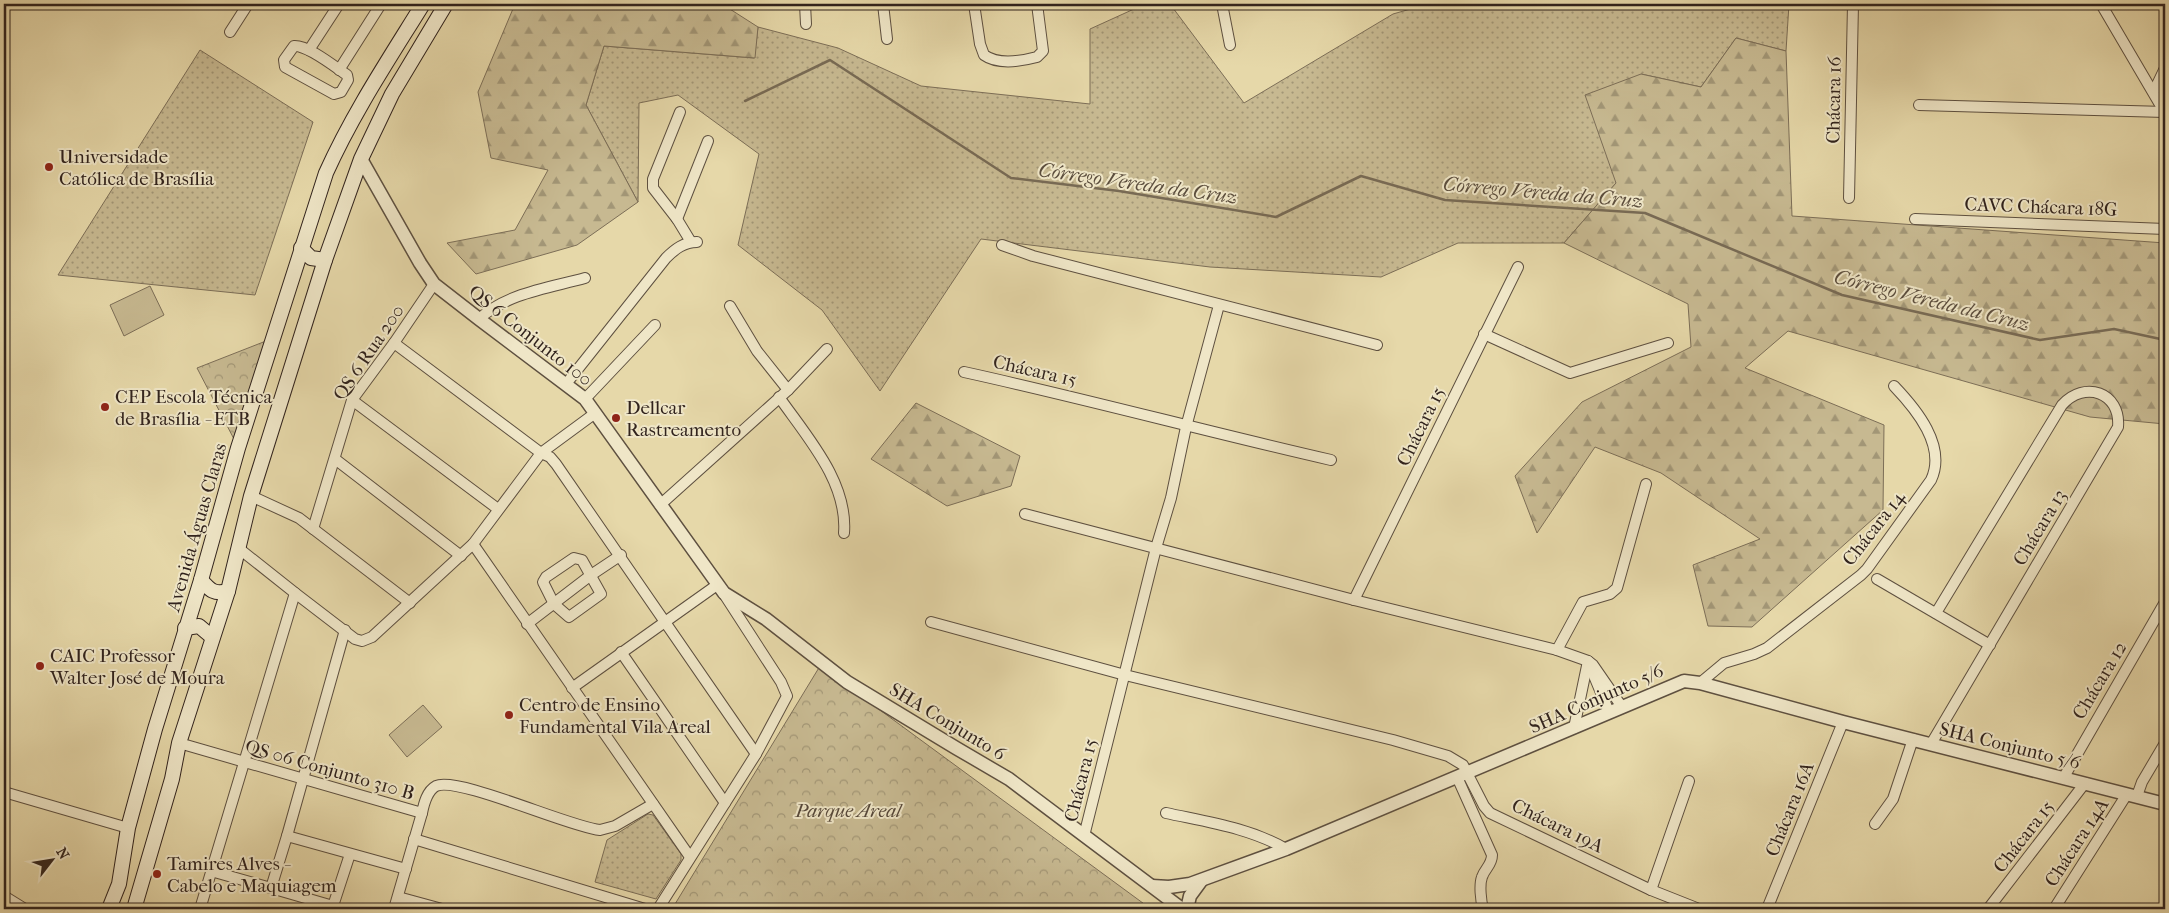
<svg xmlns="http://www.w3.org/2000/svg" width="2169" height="913" font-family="'IM FELL French Canon',serif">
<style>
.grass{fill:url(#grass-dots);stroke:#7c6e57}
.forest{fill:url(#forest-firs);stroke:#7c6e57}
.park{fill:url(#park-crowns);stroke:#7c6e57}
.garden{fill:#c7b991;stroke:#7c6e57}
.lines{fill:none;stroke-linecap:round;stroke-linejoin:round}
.stream{stroke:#786a54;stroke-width:2.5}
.minor-casing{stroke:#5e5040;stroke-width:12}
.tertiary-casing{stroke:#5e5040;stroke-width:15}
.secondary-casing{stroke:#31231d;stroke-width:16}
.minor{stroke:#efe6c7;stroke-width:10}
.tertiary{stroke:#efe6c7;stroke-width:12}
.secondary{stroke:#efe6c7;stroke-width:14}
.poi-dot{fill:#8f2418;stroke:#efe6c7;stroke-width:2}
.labels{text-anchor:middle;stroke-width:4;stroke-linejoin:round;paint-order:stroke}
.street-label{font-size:19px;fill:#31231d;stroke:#efe6c7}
.poi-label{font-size:19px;fill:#31231d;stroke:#efe6c7;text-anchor:start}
.park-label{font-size:19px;font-style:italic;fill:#56483a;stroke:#efe6c7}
.water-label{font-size:20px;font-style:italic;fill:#5b4d3d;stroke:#efe6c7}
</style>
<defs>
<pattern id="grass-dots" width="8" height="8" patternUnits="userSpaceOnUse" patternTransform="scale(1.25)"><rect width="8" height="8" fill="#c7b991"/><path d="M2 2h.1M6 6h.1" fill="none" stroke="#a29676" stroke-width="1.8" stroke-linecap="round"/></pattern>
<pattern id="forest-firs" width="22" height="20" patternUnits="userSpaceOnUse" patternTransform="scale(1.25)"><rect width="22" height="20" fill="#c7b991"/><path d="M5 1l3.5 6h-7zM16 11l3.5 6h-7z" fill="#a29676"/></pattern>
<pattern id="park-crowns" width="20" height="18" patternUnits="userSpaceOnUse" patternTransform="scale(1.25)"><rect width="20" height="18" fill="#c7b991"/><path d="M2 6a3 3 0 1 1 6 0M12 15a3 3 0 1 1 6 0" fill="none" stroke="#a29676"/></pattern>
</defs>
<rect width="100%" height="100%" fill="#e6d8a9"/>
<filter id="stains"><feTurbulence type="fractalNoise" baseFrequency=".004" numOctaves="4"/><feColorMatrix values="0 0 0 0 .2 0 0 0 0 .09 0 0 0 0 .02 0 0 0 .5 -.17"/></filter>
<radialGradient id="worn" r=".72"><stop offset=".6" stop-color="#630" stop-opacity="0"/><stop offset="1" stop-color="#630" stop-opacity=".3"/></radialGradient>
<g class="grass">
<path d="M1145,4H1170L1244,103L1393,14L1428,4H1789L1786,51L1736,38L1701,87L1641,74L1616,183L1564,243H1458L1381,277L1210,267L981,239L880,391L822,310L738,245L759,154L678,95L639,103L638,202L586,105L604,46L754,58L758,27L838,48L921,86L1090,104V29Z"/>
<path d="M200,50L313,122L255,295L58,275Z"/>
<path d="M648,814L653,815L681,854V860L656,899L595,882L607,840Z"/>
</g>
<g class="forest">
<path d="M515,4H722L758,27L755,58L604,46L586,105L638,202L577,245L476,274L447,243L515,230L548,170L491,158L478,92Z"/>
<path d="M1736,38L1786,51L1792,216L2165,243V424L2090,417L1788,331L1745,368L1884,425L1883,510L1752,627L1708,626L1693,565L1760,539L1661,473L1595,447L1537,533L1515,476L1582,402L1691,347L1688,304L1564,243L1616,183L1585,95L1641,74L1701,87Z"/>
<path d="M916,403L1020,456L1011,486L947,506L871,459Z"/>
</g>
<g class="park">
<path d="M266,341L235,441L197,368Z"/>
<path d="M820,666L1151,909H672Z"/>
</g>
<g class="garden">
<path d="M150,286L164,315L124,336L110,305Z"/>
<path d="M423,705L442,727L407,757L389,735Z"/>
</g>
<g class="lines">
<path class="stream" d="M745,101L830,60L1011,178L1119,191L1276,217L1361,176L1445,200L1645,213L1842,295L2040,340L2114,329L2165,340"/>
<defs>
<g id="minor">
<path d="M805,4L806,24"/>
<path d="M883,4L887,39"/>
<path d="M974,4L980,44L984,55C998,65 1022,61 1037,57L1043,51L1037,4"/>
<path d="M1222,4L1230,45"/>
<path d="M2101,4L2165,113"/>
<path d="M230,32L248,4"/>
<path d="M294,46C308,45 335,67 347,75L348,80L341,92L334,94L285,67L284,60Z"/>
<path d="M309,50L339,4"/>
<path d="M339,70L381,4"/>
<path d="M2154,91L2165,68"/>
<path d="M1919,105L2165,112"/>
<path d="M680,112L653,179V188L677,219L691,242"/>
<path d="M1849,198L1853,4"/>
<path d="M677,219L708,141"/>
<path d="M1915,219L2165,229"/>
<path d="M1002,245L1033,256L1377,345"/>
<path d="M730,306L757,351L788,390"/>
<path d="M479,319C507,293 549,288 585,278"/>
<path d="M1484,334L1570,373L1668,343"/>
<path d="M394,343L541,453L550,457L556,464L756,754"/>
<path d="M964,372C1087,399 1208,432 1331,460"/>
<path d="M566,384L666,258C675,249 684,242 697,242"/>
<path d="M779,397C807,437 848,482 844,533"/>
<path d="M585,399L655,325"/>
<path d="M352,400L498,509"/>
<path d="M335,459L461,556"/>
<path d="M251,496L299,518L410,603"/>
<path d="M660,505L788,390L827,349"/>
<path d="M1025,514L1354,600L1557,650L1588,661L1593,665L1622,707"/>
<path d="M313,529L352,400L394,343L434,284"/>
<path d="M473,544L541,453L594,414"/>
<path d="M237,547L295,593"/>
<path d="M574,558L582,560L601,594L569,617L554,604L543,582L546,577Z"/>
<path d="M1877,579L1990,645"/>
<path d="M1354,600L1518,267"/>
<path d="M931,622L1125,675L1393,740L1448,756L1463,765L1484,806L1490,813L1651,890L1699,909"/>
<path d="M527,624L591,575L621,555"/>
<path d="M1557,650L1583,602L1610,594L1617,588L1646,484"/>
<path d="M621,652L725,803"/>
<path d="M1592,671L1609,712"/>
<path d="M1700,683L1724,663L1754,654L1767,648L1861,575L1867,569L1931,480C1947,446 1916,409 1894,386"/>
<path d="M572,688L717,585"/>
<path d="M1574,728L1588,661"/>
<path d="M179,743L422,813C424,803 427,791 436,786C458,776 569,827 600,830L615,826L653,804"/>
<path d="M1931,744L2118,427C2121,392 2084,380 2062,405L1936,613"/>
<path d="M1457,777L1492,855C1492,865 1485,868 1482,877C1479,885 1481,901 1483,909"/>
<path d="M2064,777L2165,602"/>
<path d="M4,792L128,828"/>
<path d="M2137,796L2142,782L2165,743"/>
<path d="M1166,813C1207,822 1250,828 1286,849"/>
<path d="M1875,824L1893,799L1913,739"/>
<path d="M287,836L345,630"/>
<path d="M1084,836L1156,548L1171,498L1186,427L1219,305"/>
<path d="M414,839L645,909"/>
<path d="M211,871L271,888"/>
<path d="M1651,890L1689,781"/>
<path d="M4,896L25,909"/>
<path d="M398,897L442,909"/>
<path d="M333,906L350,854"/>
<path d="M200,909L295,593L355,639L362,641L372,637L473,544L690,857"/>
<path d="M332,909L333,906L271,888L287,836L406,869"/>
<path d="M394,909L422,813"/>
<path d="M658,909L756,754L787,696L781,682L724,594"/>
<path d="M1767,909L1843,722"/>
<path d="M1988,909L2085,783"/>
<path d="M2054,909L2127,794"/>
</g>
<g id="tertiary">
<path d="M361,159L420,263L434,284L479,319L585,399L724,593L766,619L847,682L956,748L1009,779L1182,909"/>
<path d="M1152,886L1169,887L1190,884L1286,849L1684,681L1700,683L1843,722L2165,804"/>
<path d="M1187,909L1190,896L1201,881"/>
</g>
<g id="secondary">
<path d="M301,248L311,258L325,260"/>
<path d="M201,580C210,590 214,595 228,591"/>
<path d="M185,628L199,626L212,637"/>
<path d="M109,909L119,884L128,828L155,729L201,580L238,448L326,173C353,113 389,59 423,4"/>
<path d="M134,909L172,779L179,743L228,591L251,496L325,260L361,159L392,94L446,4"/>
</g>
</defs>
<use href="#minor" class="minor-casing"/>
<use href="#tertiary" class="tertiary-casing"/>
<use href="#secondary" class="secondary-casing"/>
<use href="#minor" class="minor"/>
<use href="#tertiary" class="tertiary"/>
<use href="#secondary" class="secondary"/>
</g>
<g class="poi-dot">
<circle cx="49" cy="167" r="5"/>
<circle cx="105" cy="407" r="5"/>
<circle cx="616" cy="418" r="5"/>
<circle cx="40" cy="666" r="5"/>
<circle cx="509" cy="715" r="5"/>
<circle cx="157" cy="874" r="5"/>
</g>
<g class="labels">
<g class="street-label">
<text transform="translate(1833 100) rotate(-89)" y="7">Chácara 16</text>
<text transform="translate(2041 206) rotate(2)" y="7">CAVC Chácara 18G</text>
<text transform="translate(531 335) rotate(38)" y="7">QS 6 Conjunto 100</text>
<text transform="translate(368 352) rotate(-56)" y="7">QS 6 Rua 200</text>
<text transform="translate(1035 370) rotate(13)" y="7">Chácara 15</text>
<text transform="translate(1420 426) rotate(-64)" y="7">Chácara 15</text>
<text transform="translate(196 527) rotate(-74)" y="7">Avenida Águas Claras</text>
<text transform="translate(2039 527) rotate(-59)" y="7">Chácara 13</text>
<text transform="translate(1873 528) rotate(-52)" y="7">Chácara 14</text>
<text transform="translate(2099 680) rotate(-59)" y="7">Chácara 12</text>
<text transform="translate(1596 698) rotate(-24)" y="7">SHA Conjunto 5/6</text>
<text transform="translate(948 721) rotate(31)" y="7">SHA Conjunto 6</text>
<text transform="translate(2010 745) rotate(14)" y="7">SHA Conjunto 5/6</text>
<text transform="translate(330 769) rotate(16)" y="7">QS 06 Conjunto 310 B</text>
<text transform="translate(1080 780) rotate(-76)" y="7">Chácara 15</text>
<text transform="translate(1789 809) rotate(-68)" y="7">Chácara 16A</text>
<text transform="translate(1558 825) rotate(26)" y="7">Chácara 19A</text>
<text transform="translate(2023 836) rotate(-52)" y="7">Chácara 15</text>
<text transform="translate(2076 842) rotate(-57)" y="7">Chácara 14A</text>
</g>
<g class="poi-label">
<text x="59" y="163">Universidade<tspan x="59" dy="22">Católica de Brasília</tspan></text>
<text x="115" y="403">CEP Escola Técnica<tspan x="115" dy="22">de Brasília - ETB</tspan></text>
<text x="626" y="414">Dellcar<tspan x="626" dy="22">Rastreamento</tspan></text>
<text x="50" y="662">CAIC Professor<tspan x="50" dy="22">Walter José de Moura</tspan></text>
<text x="519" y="711">Centro de Ensino<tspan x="519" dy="22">Fundamental Vila Areal</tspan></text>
<text x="167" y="870">Tamires Alves -<tspan x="167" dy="22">Cabelo e Maquiagem</tspan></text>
</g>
<g class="park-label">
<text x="848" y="817">Parque Areal</text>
</g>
<g class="water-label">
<text transform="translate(1138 183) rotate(8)" y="7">Córrego Vereda da Cruz</text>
<text transform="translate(1543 192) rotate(5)" y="7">Córrego Vereda da Cruz</text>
<text transform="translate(1932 300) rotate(14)" y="7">Córrego Vereda da Cruz</text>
</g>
</g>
<rect width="2169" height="913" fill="none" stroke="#e6d8a9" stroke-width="20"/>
<rect x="5" y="5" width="2159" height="903" fill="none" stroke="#31231d" stroke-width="2.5"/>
<rect x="10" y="10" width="2149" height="893" fill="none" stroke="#31231d"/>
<g transform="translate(52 860) rotate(59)" stroke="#efe6c7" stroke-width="4" paint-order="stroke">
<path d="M0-4L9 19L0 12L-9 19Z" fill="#31231d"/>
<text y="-8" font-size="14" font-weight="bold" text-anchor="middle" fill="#31231d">N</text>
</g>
<rect width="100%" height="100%" filter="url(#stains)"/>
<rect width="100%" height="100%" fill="url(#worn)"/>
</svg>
